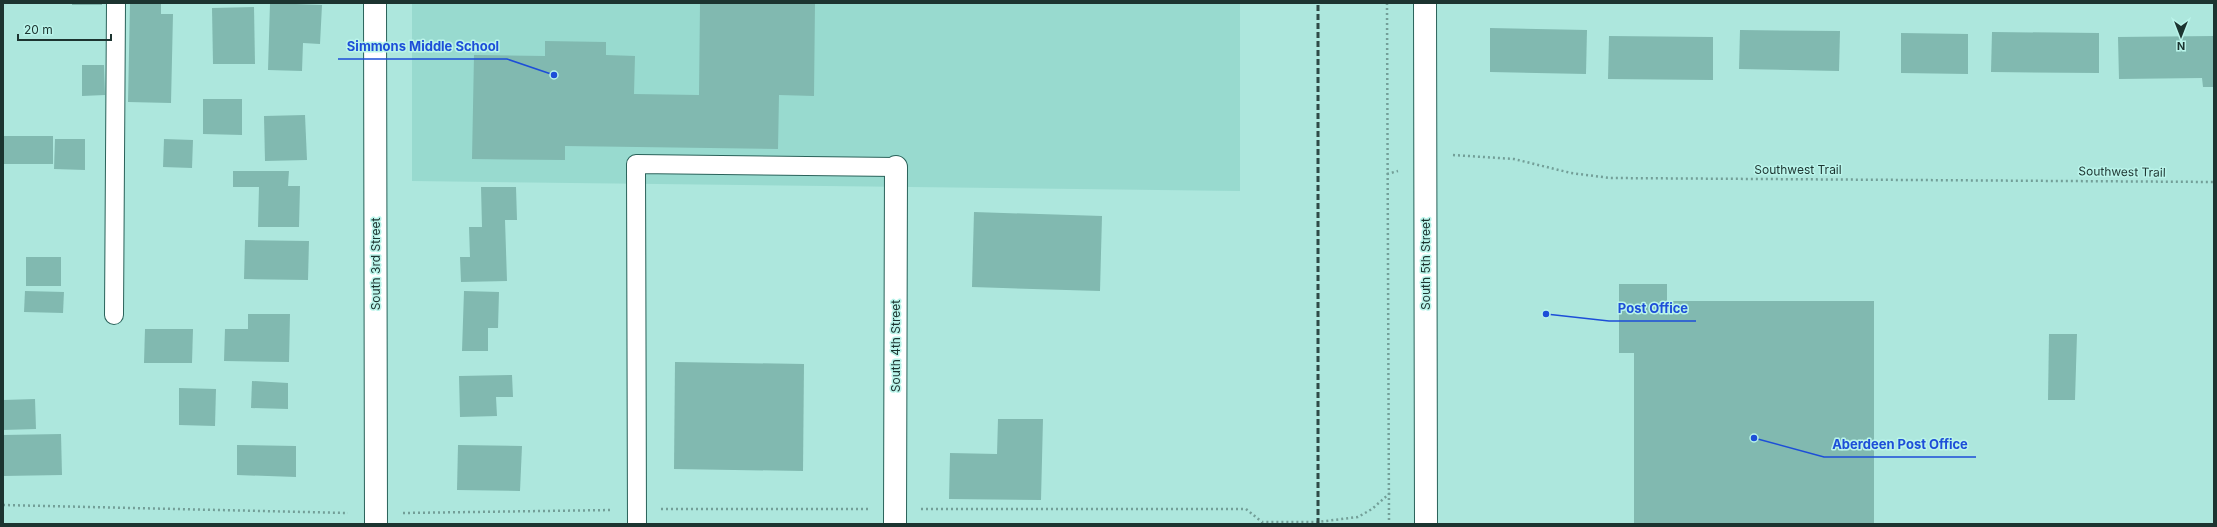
<svg xmlns="http://www.w3.org/2000/svg" width="2217" height="527" font-family="Inter,sans-serif">
<style>
.built{fill:#98dacf}
.building{fill:#81b9b0}
.lines{fill:none;stroke-linecap:round;stroke-linejoin:round}
.lane-casing{stroke:#2a625a;stroke-width:20}
.street-casing{stroke:#2a625a;stroke-width:24}
.secondary-casing{stroke:#2a625a;stroke-width:24}
.path{stroke:#739f98;stroke-width:2.5;stroke-dasharray:2 3;stroke-linecap:butt}
.lane{stroke:#fff;stroke-width:18}
.street{stroke:#fff;stroke-width:22}
.secondary{stroke:#fff;stroke-width:22}
.rail{stroke:#2f4b47;stroke-width:3;stroke-dasharray:6 3;stroke-linecap:butt}
.labels{text-anchor:middle;stroke-width:3;stroke-linejoin:round;paint-order:stroke}
.street-label{font-size:12px;fill:#1c3430;stroke:#baf4ea}
.leader{fill:none;stroke:#1d4ed8;stroke-width:1.5}
.callout-dot{fill:#1d4ed8;stroke:#baf4ea;stroke-width:1.5}
.callout-label{font-size:13px;text-anchor:middle;font-weight:bold;fill:#1d4ed8;stroke:#baf4ea;stroke-width:3;stroke-linejoin:round;paint-order:stroke}
</style>
<rect width="100%" height="100%" fill="#ade7dd"/>
<path class="built" d="M412,3H1240V191L412,181Z"/>
<g class="building">
<rect x="72" y="3" width="30" height="2"/>
<path d="M130,3H161V14H173L171,103L128,102Z"/>
<path d="M270,3L322,5L320,44L303,43L302,71L268,70Z"/>
<path d="M700,3H815L814,96L779,95L778,149L565,146V160L472,159L474,55L545,56V41L606,42V55L635,56L634,94L699,95Z"/>
<path d="M254,7L255,64H213L212,8Z"/>
<path d="M1490,28L1587,30L1586,74L1490,72Z"/>
<path d="M1740,30L1840,31L1839,71L1739,69Z"/>
<path d="M1992,32L2099,33V73L1991,72Z"/>
<path d="M1901,33L1968,34V74L1901,73Z"/>
<path d="M1609,36L1713,37V80L1608,79Z"/>
<path d="M2214,36V87H2203L2202,78L2119,79L2118,37Z"/>
<path d="M82,65H104L105,95L82,96Z"/>
<path d="M203,99H242V135L203,134Z"/>
<path d="M305,115L307,160L265,161L264,116Z"/>
<rect x="3" y="136" width="50" height="28"/>
<path d="M55,139H85V170L54,169Z"/>
<path d="M164,139L193,140L192,168L163,167Z"/>
<path d="M233,171H289L288,186H300L299,227H258L259,187H233Z"/>
<path d="M481,187H516L517,220H505L507,281L461,282L460,257H470L469,227H482Z"/>
<path d="M974,212L1102,216L1100,291L972,287Z"/>
<path d="M245,240L309,241L308,280L244,279Z"/>
<rect x="26" y="257" width="35" height="29"/>
<path d="M1619,284H1667V301H1874V524H1634V353H1619Z"/>
<path d="M25,291L64,292L63,313L24,312Z"/>
<path d="M464,291L499,292L498,328H488V351H462Z"/>
<path d="M248,314H290L289,362L224,361L225,329H248Z"/>
<path d="M145,329H193L192,363H144Z"/>
<path d="M2049,334H2077L2075,400H2048Z"/>
<path d="M675,362L804,364L803,471L674,469Z"/>
<path d="M512,375L513,397H496L497,416L460,417L459,376Z"/>
<path d="M252,381L288,383V409L251,408Z"/>
<path d="M179,388L216,389L215,426L179,425Z"/>
<path d="M35,399L36,429L3,430V400Z"/>
<path d="M998,419H1043L1041,500L949,499L950,453L997,454Z"/>
<path d="M61,434L62,475L3,476V435Z"/>
<path d="M237,445L296,446V477L237,475Z"/>
<path d="M458,445L522,446L520,491L457,490Z"/>
</g>
<g class="lines">
<defs>
<g id="lane">
<path d="M114,315L116,3"/>
<path d="M637,524L636,164L896,167"/>
</g>
<g id="street">
<path d="M375,3L376,524"/>
<path d="M895,524L896,167"/>
</g>
<path id="secondary" d="M1425,3L1426,524"/>
</defs>
<use href="#lane" class="lane-casing"/>
<use href="#street" class="street-casing"/>
<use href="#secondary" class="secondary-casing"/>
<g class="path">
<path d="M1387,3L1389,524"/>
<path d="M1453,155L1514,159L1571,173L1610,178L2214,182"/>
<path d="M1387,174L1398,171"/>
<path d="M3,505L348,513"/>
<path d="M661,509H868"/>
<path d="M921,509H1246L1262,522H1318L1358,517L1372,509L1390,493"/>
<path d="M403,513L612,510"/>
</g>
<use href="#lane" class="lane"/>
<use href="#street" class="street"/>
<use href="#secondary" class="secondary"/>
<path class="rail" d="M1318,524V3"/>
</g>
<g class="labels">
<g class="street-label">
<text x="1798" y="174">Southwest Trail</text>
<text transform="translate(2122 172) rotate(1)" y="4">Southwest Trail</text>
<text transform="translate(376 264) rotate(-90)" y="4">South 3rd Street</text>
<text transform="translate(1426 264) rotate(-90)" y="4">South 5th Street</text>
<text transform="translate(896 346) rotate(-90)" y="4">South 4th Street</text>
</g>
</g>
<path class="leader" d="M554 75L507 59H338M1546 314L1609 321H1696M1754 438L1824 457H1976"/>
<g class="callout-dot">
<circle cx="554" cy="75" r="4"/>
<circle cx="1546" cy="314" r="4"/>
<circle cx="1754" cy="438" r="4"/>
</g>
<g class="callout-label">
<text x="423" y="51">Simmons Middle School</text>
<text x="1653" y="313">Post Office</text>
<text x="1900" y="449">Aberdeen Post Office</text>
</g>
<rect width="2217" height="527" fill="none" stroke="#1c3430" stroke-width="8"/>
<g transform="translate(2181 36) rotate(180)" stroke="#baf4ea" stroke-width="3" paint-order="stroke">
<path d="M0-3L7 15L0 10L-7 15Z" fill="#1c3430"/>
<text y="-6" font-size="11" font-weight="bold" text-anchor="middle" fill="#1c3430">N</text>
</g>
<path d="M18 34v6h93v-6" fill="none" stroke="#1c3430" stroke-width="2"/>
<text x="24" y="34" font-size="12" fill="#1c3430" stroke="#baf4ea" stroke-width="3" paint-order="stroke">20 m</text>
</svg>
